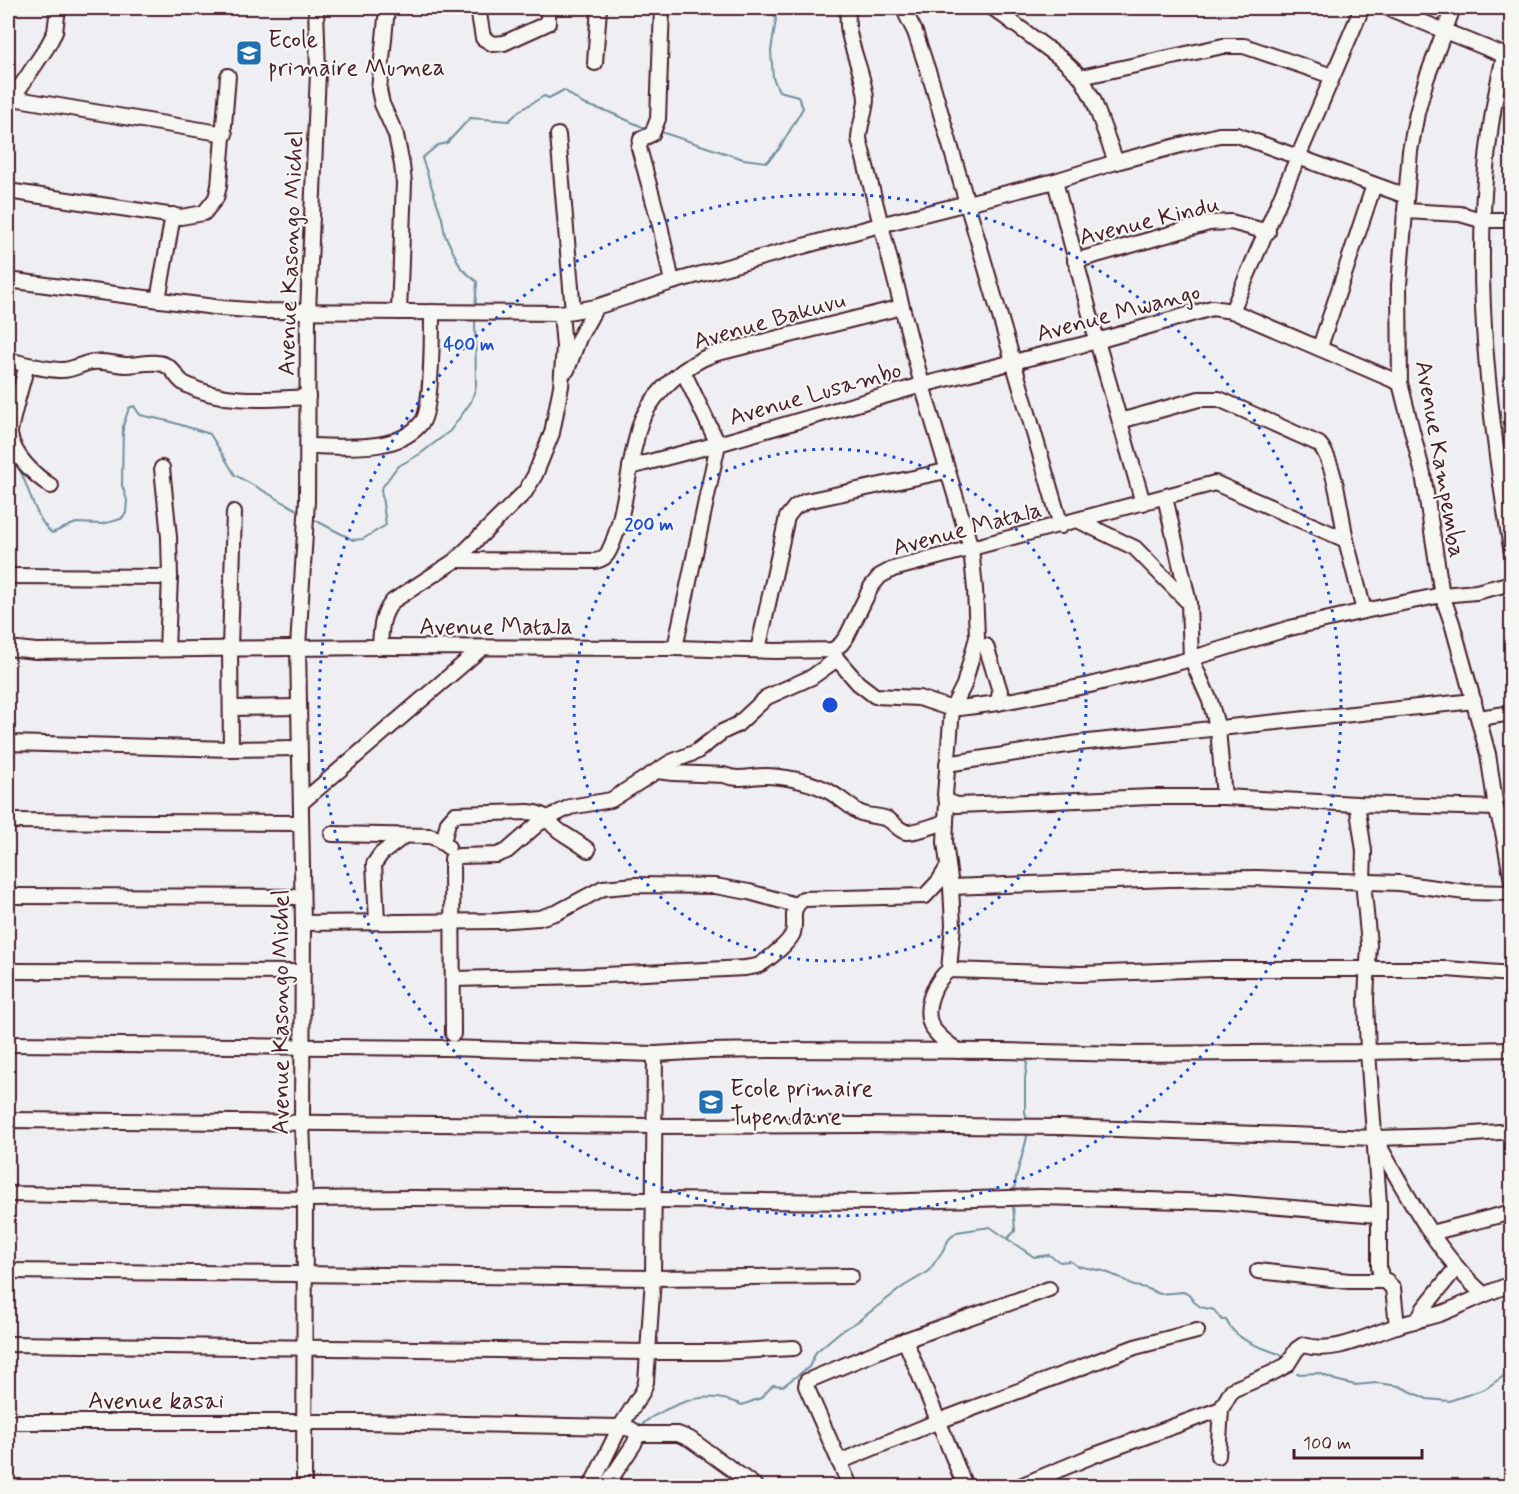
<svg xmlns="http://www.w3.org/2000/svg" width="1519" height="1494" font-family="Mynerve,sans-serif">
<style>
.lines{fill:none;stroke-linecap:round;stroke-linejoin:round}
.stream{stroke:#718f9d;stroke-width:2}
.minor-casing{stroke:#4a1f2b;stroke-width:18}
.minor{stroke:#f6f6f2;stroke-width:14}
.ring{fill:none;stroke:#1d4ed8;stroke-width:3;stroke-dasharray:3 6}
.labels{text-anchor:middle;stroke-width:4.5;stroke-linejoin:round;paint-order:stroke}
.poi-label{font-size:24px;fill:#4a1f2b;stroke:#f6f6f2;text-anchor:start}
.street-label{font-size:24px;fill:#4a1f2b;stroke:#f6f6f2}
.centre{fill:#1d4ed8;stroke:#f6f6f2;stroke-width:3}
.ring-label{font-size:18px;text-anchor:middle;font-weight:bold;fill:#1d4ed8;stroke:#f6f6f2;stroke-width:4.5;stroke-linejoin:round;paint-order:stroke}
</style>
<rect width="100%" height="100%" fill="#eeeef3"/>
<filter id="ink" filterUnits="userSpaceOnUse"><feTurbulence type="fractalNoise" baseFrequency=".0167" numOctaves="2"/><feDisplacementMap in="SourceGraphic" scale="12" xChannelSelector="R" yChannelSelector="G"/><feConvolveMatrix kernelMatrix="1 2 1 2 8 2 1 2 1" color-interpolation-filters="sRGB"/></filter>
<g filter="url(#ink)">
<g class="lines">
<g class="stream">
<path d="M658,131L743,159L767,162L779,149L803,108L798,96L779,91L773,78L771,51L776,19L773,13L765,8"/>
<path d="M475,309L477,282L461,268L445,235L442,218L422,158L438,145L447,143L470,118L509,121L519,111L544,96L549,98L564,90L583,104L609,112L647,129"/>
<path d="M8,460L16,463C29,484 34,519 52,533L76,523L102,524L114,521L121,519L126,513L127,500L122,485L123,426L129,408L134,406L140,415L168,421L210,434L235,475L301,512"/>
<path d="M311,518L353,540L363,539L386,525L381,489L397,467L420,454L450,431L471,402L476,387L475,317"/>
<path d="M1028,1123L1025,1112V1078L1028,1057"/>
<path d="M1014,1193C1015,1171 1025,1152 1028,1131"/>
<path d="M1008,1238L1015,1231L1013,1204"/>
<path d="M1297,1374L1319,1373L1335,1380L1355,1385L1377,1383L1399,1386L1427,1399L1449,1401L1485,1389L1512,1370"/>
<path d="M639,1429C648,1417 653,1417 665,1410C692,1397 713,1392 742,1405L761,1398L773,1385L783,1386L809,1367L816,1352L841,1331L857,1322L904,1286L928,1272L942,1252L949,1239L957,1232L990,1227L1034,1257L1049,1255L1060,1262L1070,1261L1077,1266L1103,1271L1121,1278L1134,1286L1146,1288L1160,1294L1183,1292L1190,1295L1194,1302L1201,1307L1214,1310L1222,1320H1226C1234,1337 1251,1344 1268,1350C1275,1353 1280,1353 1285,1358"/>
</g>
<defs>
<g id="minor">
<path d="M387,8L379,90L382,104L396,135L402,165L404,183L399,312"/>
<path d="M478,8L483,38L493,44L504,43L548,23V8"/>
<path d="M662,8L658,119L652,134L641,139L639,148L660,225L672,282"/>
<path d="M849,8C842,34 864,70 866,99C866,112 859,125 859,139L922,385L971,548L975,589L977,637L964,685L952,709L945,795L947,801L957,805L1152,797H1224L1357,804L1496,808"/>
<path d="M903,8L915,32L932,83L1061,526"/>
<path d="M993,8L1063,60L1081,77L1093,99L1116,162"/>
<path d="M1388,8L1511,58"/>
<path d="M1453,8L1426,80L1417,113L1410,151L1399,285L1400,383L1423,474L1442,595L1452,623L1488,754L1496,808L1503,832L1512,881"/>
<path d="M1504,56C1465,221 1484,389 1512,554"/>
<path d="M595,63L599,8"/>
<path d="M1081,77L1223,46H1244L1332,76"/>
<path d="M12,98L225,134"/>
<path d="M8,105L47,47L55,32L58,8"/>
<path d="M558,135L573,311"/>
<path d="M1055,181L1097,341L1143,503"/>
<path d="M8,191L181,217L204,213L216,198L219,186L228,76"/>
<path d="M1405,211L1460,214L1481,220H1512"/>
<path d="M1075,261L1209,223L1231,222L1268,232"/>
<path d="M8,280L222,308L262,311L561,313L596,307L672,282L880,225L1055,181L1116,162L1219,135H1237L1406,196"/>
<path d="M158,300L173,215"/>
<path d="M1232,311L1362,8"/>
<path d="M1320,347L1374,185"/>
<path d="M8,360C25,364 44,370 62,370C74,370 82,363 93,362C104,361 114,364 125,365C136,365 147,362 157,363C174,364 175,379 185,384C222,404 268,399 308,397"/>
<path d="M27,365C24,377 9,427 10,435C14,456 34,475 51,486"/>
<path d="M567,370L579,338L596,307"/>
<path d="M1120,421L1199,399H1219L1319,444C1335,461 1341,515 1346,540"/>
<path d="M308,446C343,446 398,454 422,422C432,410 432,331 432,312"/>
<path d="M630,467L718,444L922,385L1097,341L1212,308L1232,311L1400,383"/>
<path d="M162,468L169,537L170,577L167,649"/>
<path d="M1165,497L1189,603L1191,658L1210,701L1218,729L1224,797"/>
<path d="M1079,521L1135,548L1189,603"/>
<path d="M456,560L595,561C601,560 606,558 609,551C623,523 627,479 634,448C637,438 638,426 643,417C656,390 686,364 714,354L902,307"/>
<path d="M8,576L170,577"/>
<path d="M986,646L1000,691L998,703"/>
<path d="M380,647C381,629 381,615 393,601L456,560L525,492L535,475L552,433L561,386L564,347L561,313"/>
<path d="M8,648L36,651L380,647L675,648L776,651L833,650L841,644L847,636L871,587L880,576L893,569L1215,483L1346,540L1364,611"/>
<path d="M675,648L718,444L683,371"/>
<path d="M758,650L787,517L795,507L806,501L946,471"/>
<path d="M833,650L837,659L858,683L875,696L919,698L952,709L998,703L1090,685L1180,662L1290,628L1364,611L1442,595L1476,592L1512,583"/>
<path d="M231,708L299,707"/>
<path d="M1479,718L1512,713"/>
<path d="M8,743L231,749L299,748"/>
<path d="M231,749L230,648L234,512"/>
<path d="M947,764L1079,743L1474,701"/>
<path d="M657,771L673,773L724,775C738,781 750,776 765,776C783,776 806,781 822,788C835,793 846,804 857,811C865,817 878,815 887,819C895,823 898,830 906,832C917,833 934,825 946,822"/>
<path d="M947,801L945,842L951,887L953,925L949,970"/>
<path d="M301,803L482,648"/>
<path d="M8,821L301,823"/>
<path d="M332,834L430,836L438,839L448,847"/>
<path d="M443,843L448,822L455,814L529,812C550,814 548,825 564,834C572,839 580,844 588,850"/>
<path d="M951,887L1169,879L1257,878L1399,883L1465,892L1512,893"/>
<path d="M8,896L302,897"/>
<path d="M377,921L374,864L381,854L404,836"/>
<path d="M303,923L498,921L539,918L558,912L603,888L636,885L715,886L749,892L796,905"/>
<path d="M8,971L303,972"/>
<path d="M454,979L585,976L745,968C749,967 755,967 759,965C768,960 790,942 793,933C797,917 788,912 803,899L925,896L939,881L947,868"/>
<path d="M453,1034L452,859L459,856L497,855L507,851L538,824L548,818L570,807L611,800L671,762L696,752L722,732L737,725L767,697L812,677L837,659"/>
<path d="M8,1044L445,1048L655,1054"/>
<path d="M958,1051C949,1044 936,1036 931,1025C923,1007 935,981 949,970L1081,974L1212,969H1447L1512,974"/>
<path d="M8,1120L654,1126L862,1125L1061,1127L1375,1138L1448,1136L1512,1131"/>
<path d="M1377,1142C1408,1196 1435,1251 1483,1294"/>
<path d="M8,1194L305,1199L414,1198L876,1202L1041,1197L1219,1202L1378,1215"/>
<path d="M1431,1233L1512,1212"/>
<path d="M8,1271L653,1278L851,1276"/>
<path d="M1258,1271L1349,1281H1387"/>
<path d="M1417,1321L1424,1308L1456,1268"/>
<path d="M1397,1326L1393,1288L1381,1277L1379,1267V1203L1368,1052L1512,1049"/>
<path d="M905,1340L965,1486"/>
<path d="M8,1344L648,1352H718L794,1348"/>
<path d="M8,1422H364L620,1427L631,1429L638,1434H678L690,1439L755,1486"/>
<path d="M1218,1456L1221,1409"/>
<path d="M839,1462L939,1421L1135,1347L1197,1331"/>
<path d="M304,1486L305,1199L302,1123L303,923L298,647L307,501L308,312L318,72L316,8"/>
<path d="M591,1486L620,1427L643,1391L646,1382L653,1278L655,1054L708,1051L770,1050L1003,1051L1126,1054L1368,1052L1366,998L1369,945L1363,881L1364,851L1357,804"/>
<path d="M606,1486L634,1444L638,1434"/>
<path d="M850,1486L806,1386L807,1381L905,1340L1049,1289"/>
<path d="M1020,1486L1092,1456L1221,1409L1232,1390L1272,1373L1287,1365L1297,1349L1303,1345C1335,1355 1367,1335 1397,1326C1412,1321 1427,1318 1442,1313C1466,1304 1487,1292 1512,1284"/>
</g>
</defs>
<use href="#minor" class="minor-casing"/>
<use href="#minor" class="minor"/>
</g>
</g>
<g class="ring">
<circle cx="830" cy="705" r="256"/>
<circle cx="830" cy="705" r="511"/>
</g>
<defs>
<symbol id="school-square" viewBox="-11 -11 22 22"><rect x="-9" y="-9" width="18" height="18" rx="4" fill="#1f6fb2" stroke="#f6f6f2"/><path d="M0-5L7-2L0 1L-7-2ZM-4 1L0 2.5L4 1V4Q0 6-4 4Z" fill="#fff"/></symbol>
</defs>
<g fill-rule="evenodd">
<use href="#school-square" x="234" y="38" width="30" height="30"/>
<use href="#school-square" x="696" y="1087" width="30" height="30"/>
</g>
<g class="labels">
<g class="poi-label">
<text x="268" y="47">Ecole<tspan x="268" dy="28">primaire Mumea</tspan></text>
<text x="730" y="1096">Ecole primaire<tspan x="730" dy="28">Tupendane</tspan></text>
</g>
<g class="street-label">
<text transform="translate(1149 220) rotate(-14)" y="8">Avenue Kindu</text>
<text transform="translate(290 253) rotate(-88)" y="8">Avenue Kasongo Michel</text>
<text transform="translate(1118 312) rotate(-15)" y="8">Avenue Mwango</text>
<text transform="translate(769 320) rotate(-16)" y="8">Avenue Bakuvu</text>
<text transform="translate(815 393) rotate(-16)" y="8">Avenue Lusambo</text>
<text transform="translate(1441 459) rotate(80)" y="8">Avenue Kampemba</text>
<text transform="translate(967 528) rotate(-15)" y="8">Avenue Matala</text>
<text x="496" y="634">Avenue Matala</text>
<text transform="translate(280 1012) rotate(-90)" y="8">Avenue Kasongo Michel</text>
<text x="156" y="1408">Avenue kasai</text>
</g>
</g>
<circle cx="830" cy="705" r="9" class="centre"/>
<g class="ring-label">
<text x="469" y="350">400 m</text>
<text x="649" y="530">200 m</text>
</g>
<rect width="1519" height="1494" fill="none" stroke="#f6f6f2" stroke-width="30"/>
<rect x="15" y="15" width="1489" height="1464" fill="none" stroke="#4a1f2b" stroke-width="2" filter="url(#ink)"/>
<path d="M1294 1449v9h128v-9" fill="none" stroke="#4a1f2b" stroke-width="3"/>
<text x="1303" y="1449" font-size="18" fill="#4a1f2b" stroke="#f6f6f2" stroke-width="4.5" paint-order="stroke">100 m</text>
</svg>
